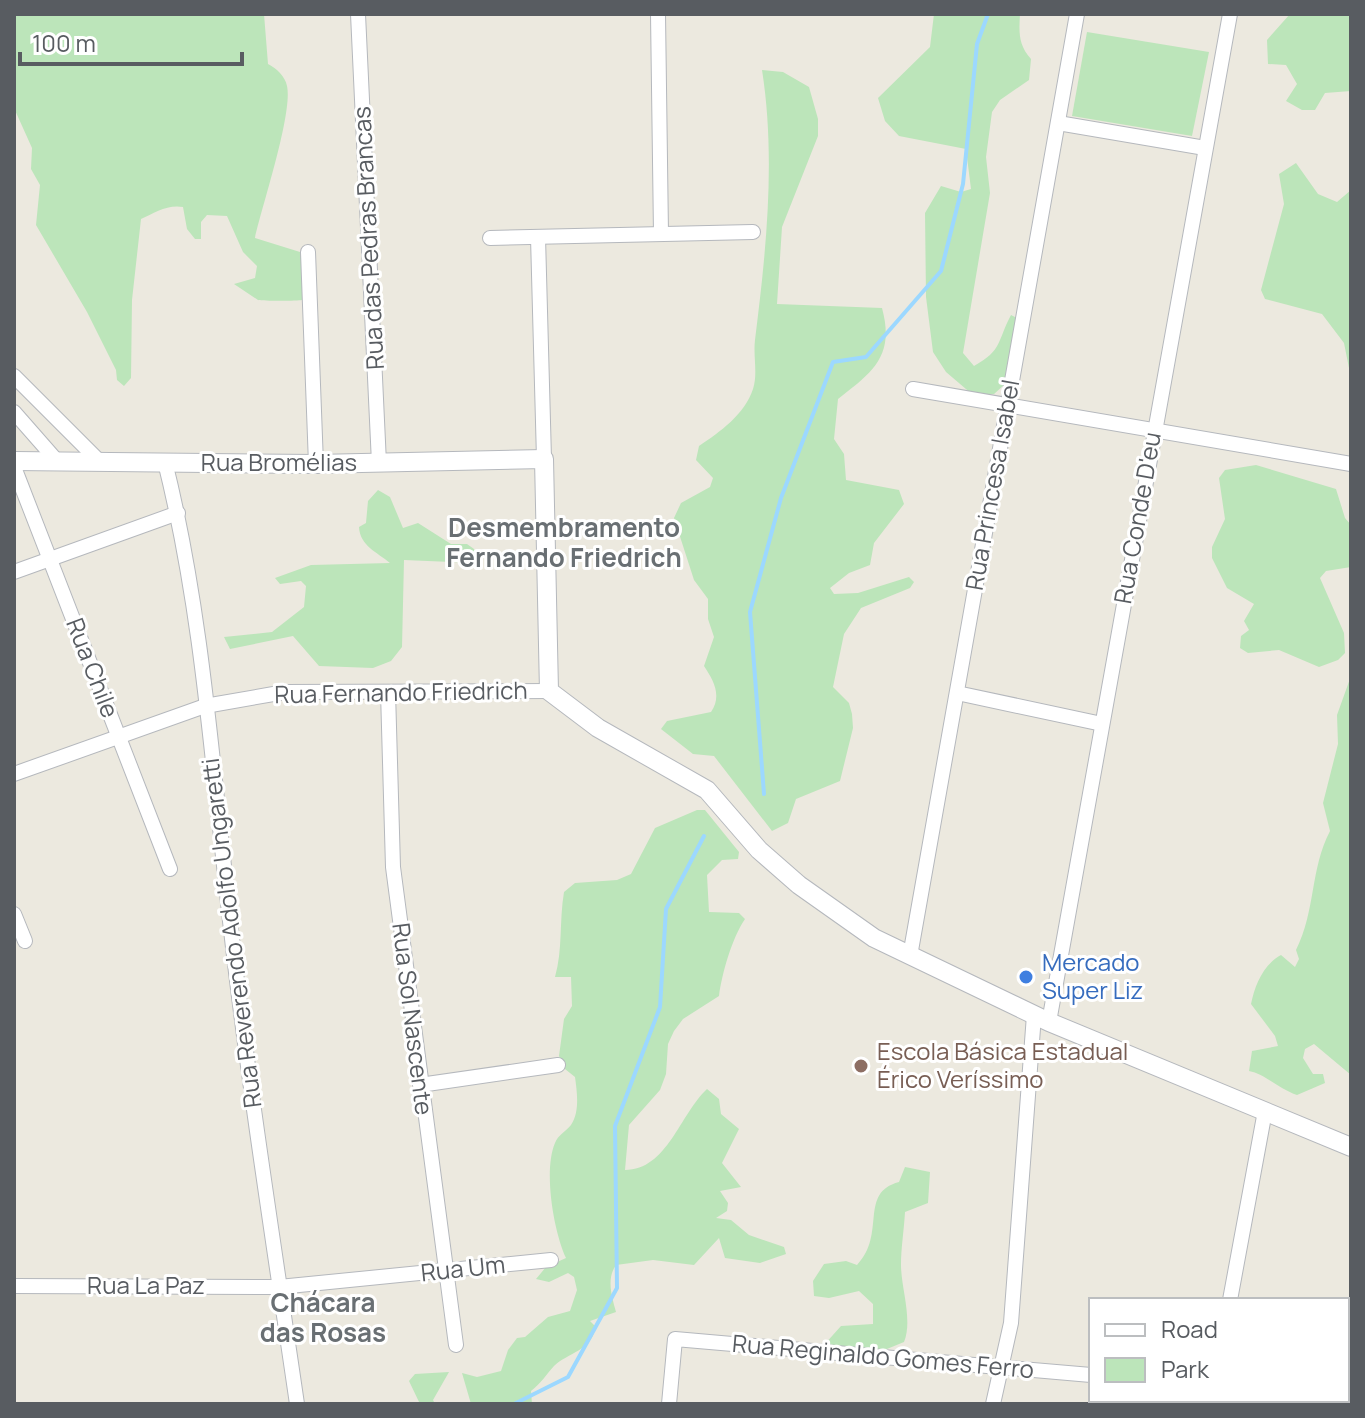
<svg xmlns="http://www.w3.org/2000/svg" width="1365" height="1418" font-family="Manrope,sans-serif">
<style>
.green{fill:#bce5ba}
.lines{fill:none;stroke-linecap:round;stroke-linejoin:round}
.stream{stroke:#9cd8ff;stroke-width:4}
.minor-casing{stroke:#b5b8bd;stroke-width:16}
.tertiary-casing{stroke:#b5b8bd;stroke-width:20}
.minor{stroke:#fff;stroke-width:14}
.tertiary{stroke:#fff;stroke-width:18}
.shop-dot{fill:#3f7fe0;stroke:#fff;stroke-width:3}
.education-dot{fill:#8d6e63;stroke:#fff;stroke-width:3}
.labels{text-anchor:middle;stroke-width:6;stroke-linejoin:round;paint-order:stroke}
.street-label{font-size:24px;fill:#585c61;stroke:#fff}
.shop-label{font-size:24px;fill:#366cbe;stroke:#fff;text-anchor:start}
.education-label{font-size:24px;fill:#785e54;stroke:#fff;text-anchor:start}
.neighbourhood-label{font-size:26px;font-weight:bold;fill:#696f73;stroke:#fff}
</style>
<rect width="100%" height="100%" fill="#ece9df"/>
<g class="green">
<path d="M14,14H264L268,64C276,68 285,76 287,86C293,113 262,206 255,238L300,252L305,275L302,300C298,301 263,301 258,300L234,284L255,278L257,266L243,252L227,216L207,215L201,222V239H195L187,229L183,207C168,204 154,213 141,219L132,300L131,378L124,386L117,380L116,370L87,312L36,225L40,185L31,169L32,148L14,108Z"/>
<path d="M934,14H1020C1019,31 1018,45 1031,59L1029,80L1000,100L992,112L986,157L990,193L963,353L974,366C1003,350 997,341 1011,315L1017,318L1004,385L994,394L973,395L946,372L933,352L926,297L925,213L941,186L961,192L971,189L966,149L899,136L885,121L878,98L930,47Z"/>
<path d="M1290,14H1351V91L1325,93L1315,110H1302L1286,101L1297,84L1286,65L1268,64L1267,40Z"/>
<path d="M1087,32L1209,52L1192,136L1072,116Z"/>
<path d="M762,70L783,72L809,87L818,119V136L782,227L777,304L882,308C895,356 873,372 838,399L834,439L844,454L846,480L899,490L904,504L874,543L870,565L849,573L830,588L834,594L858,593L909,577L914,582L910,588L861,608L844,634L833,687L849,703L852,714L853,728L840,781L796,799L788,823L772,831L714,756L693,754L661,729L667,721L711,712C722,696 714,681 704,666L714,637L708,619V599L694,580L674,518L681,503L710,487L713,478L696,460L699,446C720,432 745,414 753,389C758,374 753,356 755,340C766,252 776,159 762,70Z"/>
<path d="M1296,163L1318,194L1337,202L1351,190V378L1344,343L1322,314L1265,299L1261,290L1284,204L1279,174Z"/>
<path d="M1256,465L1336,489L1345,518L1351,525V567L1326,571L1320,578L1344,633L1345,653L1338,660L1319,667L1279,650L1248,653L1240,648L1241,636L1249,630L1244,621L1254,604L1227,588L1212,558V547L1225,519L1219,478L1225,470Z"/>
<path d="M378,490L390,497L403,528L418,523L451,544H467L474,549L477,559L475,563L404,560L402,647L391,661L373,668L319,666L293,636L230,649L224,637L272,632L304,607L306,586L301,581L280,584L275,578L311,565L390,563C377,552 360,546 359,527L366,523L368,501Z"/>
<path d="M1351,676V1075L1314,1044L1305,1049L1303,1058L1313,1074H1323L1325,1083L1297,1095C1279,1089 1265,1074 1249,1071L1252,1051L1278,1046L1275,1036L1251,1004C1255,985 1263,965 1281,955L1295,967L1299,959L1296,950C1316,910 1310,869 1330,831L1323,803L1338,744L1337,715Z"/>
<path d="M697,810H705L739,852L738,859L722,860L707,875L709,912L739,913L745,919C732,938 722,973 719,996L683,1019L674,1031L668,1044L666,1074L660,1090L629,1125L625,1170C667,1170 680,1114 707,1089L719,1099L721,1114L739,1129L722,1163L741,1187L720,1191L728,1203L727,1211L716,1218L731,1220L749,1235L784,1247L786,1254L760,1263L725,1258L719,1238L694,1265L653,1260L616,1265C606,1279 612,1297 616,1312L590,1321L595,1326C594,1350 567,1353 554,1366C546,1375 541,1383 531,1391L532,1404H471L462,1373L477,1377L501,1371L508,1350L517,1338L525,1337L548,1317L570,1311L577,1290L574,1277L568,1273L549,1282L536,1279L546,1267L566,1258C554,1232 543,1171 555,1143C558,1135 565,1132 571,1125C580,1112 577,1092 575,1077L565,1069L559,1056L564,1019L572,1006L571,977H555C563,949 559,922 564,892L575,883L617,880L631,874L655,828Z"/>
<path d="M905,1167L930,1172L928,1203L905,1212C904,1230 901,1248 901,1265C901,1288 913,1320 904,1342L882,1351L873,1347L869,1350L824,1345L841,1326L873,1324V1304L859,1291L829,1298L814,1296L813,1281L824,1264L846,1261L857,1265C887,1234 858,1193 899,1182Z"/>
<path d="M449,1372L433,1400L435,1404H420L409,1381L415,1374Z"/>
</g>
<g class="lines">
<g class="stream">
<path d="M764,794L750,612L781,498L833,362L866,357L941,271L963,184L977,44L988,14"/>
<path d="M514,1404L568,1377L617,1288L615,1126L660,1007L666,909L704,836"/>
</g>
<defs>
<g id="minor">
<path d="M358,14L379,463"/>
<path d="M658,14L661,234"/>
<path d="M1058,123L1205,148"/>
<path d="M538,237L544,459"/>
<path d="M490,238L753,232"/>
<path d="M308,252L316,464"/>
<path d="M14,376L98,460"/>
<path d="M913,389L1351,464"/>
<path d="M14,412L57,461"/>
<path d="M165,462C203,614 213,774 231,930C249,1088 274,1246 297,1404"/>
<path d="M14,467L170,869"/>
<path d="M14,572L178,513"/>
<path d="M388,692L393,867L456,1345"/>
<path d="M957,693L1102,724"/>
<path d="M14,774L205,706L285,692L549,691"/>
<path d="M14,914L25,941"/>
<path d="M910,956L1077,14"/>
<path d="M1049,1022L1230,14"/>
<path d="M420,1085L558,1065"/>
<path d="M14,1286L279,1287L551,1260"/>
<path d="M1230,1300L1265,1111"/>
<path d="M1347,1398H1351"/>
<path d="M669,1404L675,1339L1091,1375"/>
<path d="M993,1404L1011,1323L1034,1015"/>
</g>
<path id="tertiary" d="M14,461L316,464L544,459L549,691L598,728L707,790L759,850L799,885L874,938L1049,1022L1351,1147"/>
</defs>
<use href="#minor" class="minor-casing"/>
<use href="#tertiary" class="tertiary-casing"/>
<use href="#minor" class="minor"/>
<use href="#tertiary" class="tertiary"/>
</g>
<circle class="shop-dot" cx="1026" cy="977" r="8"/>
<circle class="education-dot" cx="861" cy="1066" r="8"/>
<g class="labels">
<g class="street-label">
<text transform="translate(369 238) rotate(-93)" y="8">Rua das Pedras Brancas</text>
<text x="279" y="471">Rua Bromélias</text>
<text transform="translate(993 485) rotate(-80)" y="8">Rua Princesa Isabel</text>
<text transform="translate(1138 518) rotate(-80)" y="8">Rua Conde D'eu</text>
<text transform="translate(92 668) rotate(69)" y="8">Rua Chile</text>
<text transform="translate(401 693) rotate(-1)" y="8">Rua Fernando Friedrich</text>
<text transform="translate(232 933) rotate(-97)" y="8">Rua Reverendo Adolfo Ungaretti</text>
<text transform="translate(412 1019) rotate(83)" y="8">Rua Sol Nascente</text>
<text transform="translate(463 1269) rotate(-6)" y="8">Rua Um</text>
<text x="146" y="1294">Rua La Paz</text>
<text transform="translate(883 1357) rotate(5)" y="8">Rua Reginaldo Gomes Ferro</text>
</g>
<g class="shop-label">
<text x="1042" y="971">Mercado<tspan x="1042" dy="28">Super Liz</tspan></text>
</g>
<g class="education-label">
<text x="877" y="1060">Escola Básica Estadual<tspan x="877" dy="28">Érico Veríssimo</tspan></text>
</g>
<g class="neighbourhood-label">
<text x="564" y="537">Desmembramento<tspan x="564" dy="30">Fernando Friedrich</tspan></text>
<text x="323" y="1312">Chácara<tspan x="323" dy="30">das Rosas</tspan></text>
</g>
</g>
<rect width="1365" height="1418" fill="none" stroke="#585c61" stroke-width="32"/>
<rect x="1089" y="1298" width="260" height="104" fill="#ffffff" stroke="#bcbec0" stroke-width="2"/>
<rect x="1105" y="1324" width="40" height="12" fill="#ffffff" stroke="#bcbec0" stroke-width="2"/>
<text x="1161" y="1338" font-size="24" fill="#585c61">Road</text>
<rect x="1105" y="1358" width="40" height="24" fill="#bce5ba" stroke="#bcbec0" stroke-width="2"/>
<text x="1161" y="1378" font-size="24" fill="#585c61">Park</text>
<path d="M20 52v12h222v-12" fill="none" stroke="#585c61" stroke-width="4"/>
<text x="32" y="52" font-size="24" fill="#585c61" stroke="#ffffff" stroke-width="6" paint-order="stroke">100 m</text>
</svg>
